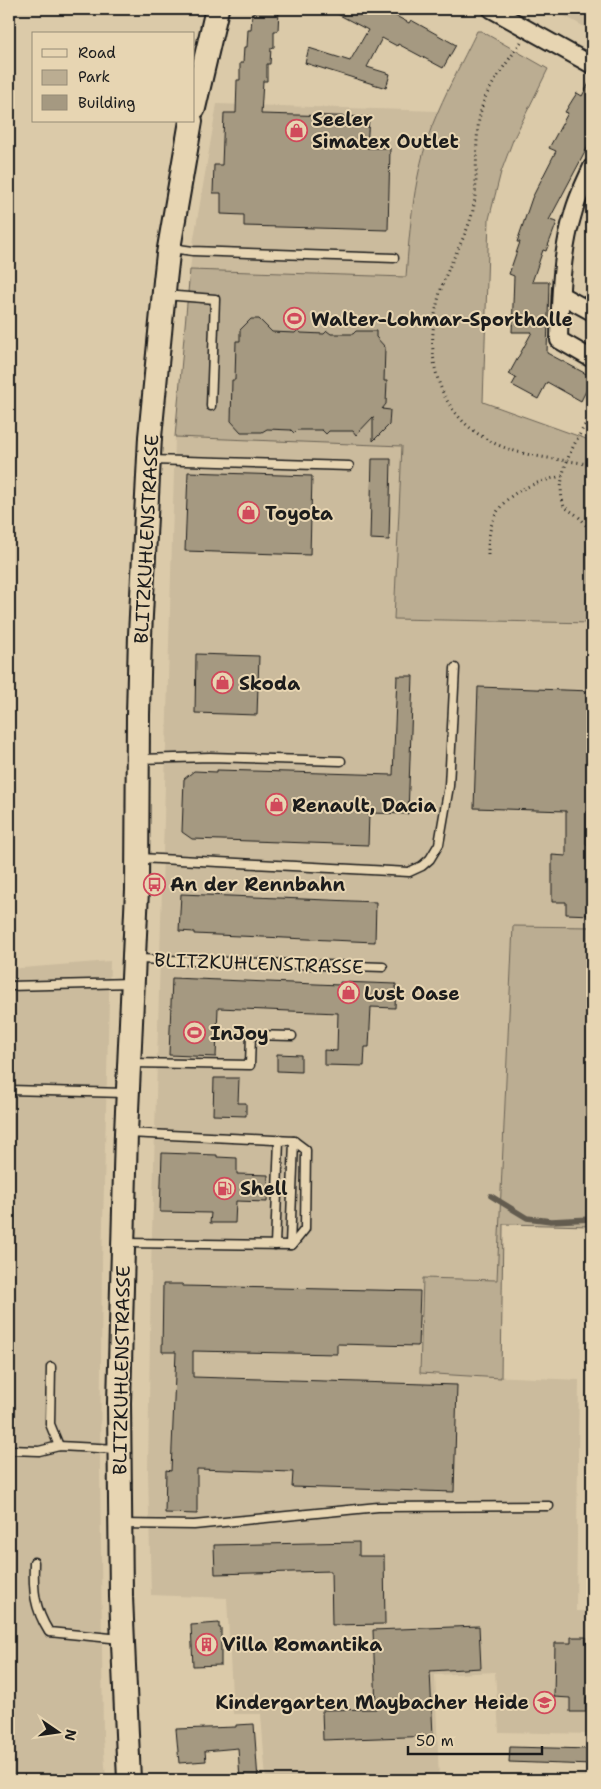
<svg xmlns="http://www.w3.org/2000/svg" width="601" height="1789" font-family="'Shantell Sans',sans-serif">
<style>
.built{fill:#cbbb9d}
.green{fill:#bbad92;stroke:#6c6457}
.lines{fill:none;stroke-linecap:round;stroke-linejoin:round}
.stream{stroke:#635c50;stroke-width:5.5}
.building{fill:#a59981;stroke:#1c1c1c}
.lane-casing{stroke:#1c1c1c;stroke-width:11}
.street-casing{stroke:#1c1c1c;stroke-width:20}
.secondary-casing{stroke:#1c1c1c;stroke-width:26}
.path{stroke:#1c1c1c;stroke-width:3;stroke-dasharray:1 4;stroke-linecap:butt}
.lane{stroke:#e7d5b2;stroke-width:8}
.street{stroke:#e7d5b2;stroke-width:16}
.secondary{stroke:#e7d5b2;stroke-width:22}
.labels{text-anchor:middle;stroke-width:4;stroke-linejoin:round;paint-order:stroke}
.poi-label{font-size:19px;font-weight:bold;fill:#1c1c1c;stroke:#e7d5b2;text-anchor:start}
.street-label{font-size:19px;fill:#1c1c1c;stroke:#e7d5b2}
</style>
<rect width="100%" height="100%" fill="#dbcaa9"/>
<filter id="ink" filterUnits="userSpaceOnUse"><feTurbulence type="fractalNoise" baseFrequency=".02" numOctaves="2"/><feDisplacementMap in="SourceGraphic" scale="10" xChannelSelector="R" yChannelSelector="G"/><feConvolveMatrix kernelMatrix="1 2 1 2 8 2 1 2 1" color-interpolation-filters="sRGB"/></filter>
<g filter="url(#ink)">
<g class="built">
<path d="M552,9H592V31Z"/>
<path d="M217,104L439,111L432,126L411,210L407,277L190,270L193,244Z"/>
<path d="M175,437L402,446L394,619L592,623V927L513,926L497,1280L423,1278L420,1373L579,1380L576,1611H592V1734L499,1732L495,1672L435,1675L439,1780H266L261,1714H233L227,1598L151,1595L148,1472L151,1269Z"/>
<path d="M110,961L102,1261L100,1464L103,1737L106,1780H9V969Z"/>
</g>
<g class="green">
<path d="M477,31H481L548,69L513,140L501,172L489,219L483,402L592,441V623L394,619L402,446L175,437L190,270L406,277C410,224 414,175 432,126C445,93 462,62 477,31Z"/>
<path d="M513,926L592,927V1226L503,1224L501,1378L420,1373L423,1278L497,1280Z"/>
</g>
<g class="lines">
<path class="stream" d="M491,1196L527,1218L551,1221L592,1219"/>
</g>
<g class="building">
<path d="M254,9H279L278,31H274V47L271,48L270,64H267V81H263L261,114L369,117L367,148H390L388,230L244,226V215L221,214V193H213L214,165H222L224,113H236L237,80H240V63H243L244,47H247L248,30H251L252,14H254Z"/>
<path d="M328,9H383L409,23L411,20L456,45L443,68L398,44L397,46L382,38L367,67L390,74L386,88L305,63L309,48L350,61L368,30Z"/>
<path d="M592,78V139L549,220L557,222L546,251L543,250L532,282H549L547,353L592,377V379L581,401L547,382L538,399L512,385L516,378L509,374L532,332H512L514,276L509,274L520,242H517L532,198L556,151L549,148L568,113L565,112L573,99L577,93L582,96Z"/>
<path d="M251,319H259L272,332L295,333L298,330L301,333L324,334L327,331L331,334H353L356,331H376V337L385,347L384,381H387L386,404L382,409L390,410L389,425L373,441V417L356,435L353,431H329L326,434L322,430H297L294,433L291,430L267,429L262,432H241L231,421L232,380H235L236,341H240V330Z"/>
<path d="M372,459H391L389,540L370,539Z"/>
<path d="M188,472L312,476L310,555L185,551Z"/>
<path d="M196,654L259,656L257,715L195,713Z"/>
<path d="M397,676H413L408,814L369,813L368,845L192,839L182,832L184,779L194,771L217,772V770L393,775Z"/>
<path d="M478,687L592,691V812H586V845H592V915L566,914V902H552V855L566,856V811L474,808Z"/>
<path d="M181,894L376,902L375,942L194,934V932L179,931Z"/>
<path d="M172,978L340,985V982L396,984L395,1008L371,1007L369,1047H365L364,1066L324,1065V1050L337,1051L338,1013L218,1008L216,1057L169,1055Z"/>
<path d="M277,1054L301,1055V1072L277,1071Z"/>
<path d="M214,1078H239L238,1103H246V1116L213,1115Z"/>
<path d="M162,1153L217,1155V1157L237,1158V1174L268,1175L267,1202L236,1201L235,1223H210L211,1213L160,1212Z"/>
<path d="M163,1284H183V1286L420,1291L418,1346L337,1344V1354L193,1351V1377L457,1385L454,1492L292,1487L293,1472L197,1469V1514L165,1513L166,1470L171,1471L176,1352H162Z"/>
<path d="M359,1542V1556H384L385,1624L332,1625L331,1571L215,1574L214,1545Z"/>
<path d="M219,1623V1628H221V1665L193,1666L191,1625Z"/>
<path d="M479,1626L481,1668L430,1671L433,1736L323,1740L322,1710L376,1709L373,1630Z"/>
<path d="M571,1637H586V1643H592V1698H586V1712H570V1698L554,1697L555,1643H571Z"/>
<path d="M254,1724L258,1780H240L238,1748L205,1751L206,1761L179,1763L176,1729L236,1727V1725Z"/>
<path d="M510,1747L592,1749V1765L509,1762Z"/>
</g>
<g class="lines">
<defs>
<g id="lane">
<path d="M171,248L193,251L394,258"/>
<path d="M164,295L215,299L211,406"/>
<path d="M151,460L349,466"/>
<path d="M140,759L210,757L341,761"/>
<path d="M140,858L409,872L422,866L430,859L439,844L449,786L455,668"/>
<path d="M137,959L383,967"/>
<path d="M9,986L132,983"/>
<path d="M131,1063L250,1065L251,1035L292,1036"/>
<path d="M9,1090L125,1093"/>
<path d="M125,1243L292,1245L305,1229L306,1150L294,1141L128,1133"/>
<path d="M275,1245L279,1140"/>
<path d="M290,1245L294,1141"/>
<path d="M51,1367L50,1424L59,1446"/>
<path d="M9,1450L39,1451L59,1446L117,1449"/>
<path d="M121,1524L194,1525L378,1507L549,1506"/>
<path d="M34,1562C33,1590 34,1608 49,1632L121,1639"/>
</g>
<g id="street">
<path d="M491,9L592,65"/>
<path d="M592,167C585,182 577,198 573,214C561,254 560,298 559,340L592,359"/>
<path d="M561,295L592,312"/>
</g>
<g id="secondary">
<path d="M194,108L217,9"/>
<path d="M129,1780L121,1597L119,1403L126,1133L137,890L138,715L140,635L150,437L165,281L168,254L191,121"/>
</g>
</defs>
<use href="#lane" class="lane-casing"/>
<use href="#street" class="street-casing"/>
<use href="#secondary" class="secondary-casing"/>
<g class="path">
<path d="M521,42C509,60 495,78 486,96C472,125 479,173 474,205C469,234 451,258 442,286C421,352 433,419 503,447C531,458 563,459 592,465"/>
<path d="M592,412C577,441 553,473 564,507C585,519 596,531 588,556L592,557"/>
<path d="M488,555C487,502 515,487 562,476"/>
</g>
<use href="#lane" class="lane"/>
<use href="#street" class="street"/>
<use href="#secondary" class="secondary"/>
</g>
</g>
<defs>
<symbol id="shop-ring" viewBox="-11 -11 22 22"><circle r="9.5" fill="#e7d5b2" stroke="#d1495b" stroke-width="1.5"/><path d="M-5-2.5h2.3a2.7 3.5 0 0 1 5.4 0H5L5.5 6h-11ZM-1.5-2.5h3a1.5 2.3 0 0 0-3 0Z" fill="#d1495b"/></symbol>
<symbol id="stadium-ring" viewBox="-11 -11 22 22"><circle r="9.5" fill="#e7d5b2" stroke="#d1495b" stroke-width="1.5"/><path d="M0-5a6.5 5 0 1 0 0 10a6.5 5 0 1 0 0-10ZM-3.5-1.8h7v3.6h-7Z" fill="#d1495b"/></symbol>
<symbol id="bus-ring" viewBox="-11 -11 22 22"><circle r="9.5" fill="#e7d5b2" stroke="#d1495b" stroke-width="1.5"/><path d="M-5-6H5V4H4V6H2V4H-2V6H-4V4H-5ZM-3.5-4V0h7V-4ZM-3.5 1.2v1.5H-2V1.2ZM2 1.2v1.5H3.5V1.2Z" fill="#d1495b"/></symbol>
<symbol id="fuel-ring" viewBox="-11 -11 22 22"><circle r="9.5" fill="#e7d5b2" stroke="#d1495b" stroke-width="1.5"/><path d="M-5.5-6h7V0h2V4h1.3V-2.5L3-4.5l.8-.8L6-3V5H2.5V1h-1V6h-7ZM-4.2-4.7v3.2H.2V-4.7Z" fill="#d1495b"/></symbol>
<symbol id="building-ring" viewBox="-11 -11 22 22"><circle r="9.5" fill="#e7d5b2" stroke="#d1495b" stroke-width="1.5"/><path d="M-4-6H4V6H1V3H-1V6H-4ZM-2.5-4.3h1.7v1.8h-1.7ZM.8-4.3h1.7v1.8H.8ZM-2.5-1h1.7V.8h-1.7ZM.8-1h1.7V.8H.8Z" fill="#d1495b"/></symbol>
<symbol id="school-ring" viewBox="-11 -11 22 22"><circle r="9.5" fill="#e7d5b2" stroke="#d1495b" stroke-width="1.5"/><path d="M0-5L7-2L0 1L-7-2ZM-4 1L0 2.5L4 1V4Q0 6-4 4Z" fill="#d1495b"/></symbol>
</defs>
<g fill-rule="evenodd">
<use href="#shop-ring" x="284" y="118" width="25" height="25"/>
<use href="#stadium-ring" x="282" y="306" width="25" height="25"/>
<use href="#shop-ring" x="236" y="500" width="25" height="25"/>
<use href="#shop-ring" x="210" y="670" width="25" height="25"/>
<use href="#shop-ring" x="264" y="792" width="25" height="25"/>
<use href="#bus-ring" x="142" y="872" width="25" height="25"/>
<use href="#shop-ring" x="336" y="980" width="25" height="25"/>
<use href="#stadium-ring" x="182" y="1020" width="25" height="25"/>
<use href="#fuel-ring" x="212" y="1176" width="25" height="25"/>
<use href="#building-ring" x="194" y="1632" width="25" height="25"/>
<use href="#school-ring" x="532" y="1690" width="25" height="25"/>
</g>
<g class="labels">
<g class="poi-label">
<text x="312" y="126">Seeler<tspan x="312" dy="22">Simatex Outlet</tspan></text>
<text x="311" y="326">Walter-Lohmar-Sporthalle</text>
<text x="265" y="520">Toyota</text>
<text x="239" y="690">Skoda</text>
<text x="292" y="812">Renault, Dacia</text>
<text x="170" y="891">An der Rennbahn</text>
<text x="364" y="1000">Lust Oase</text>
<text x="210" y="1040">InJoy</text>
<text x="240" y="1195">Shell</text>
<text x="222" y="1651">Villa Romantika</text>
<text x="529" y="1709" text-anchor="end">Kindergarten Maybacher Heide</text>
</g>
<g class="street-label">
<text transform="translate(146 539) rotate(-87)" y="7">BLITZKUHLENSTRASSE</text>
<text transform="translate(259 963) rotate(2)" y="7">BLITZKUHLENSTRASSE</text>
<text transform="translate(121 1370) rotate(-89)" y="7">BLITZKUHLENSTRASSE</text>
</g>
</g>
<rect width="601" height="1789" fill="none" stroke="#e7d5b2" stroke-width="30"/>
<rect x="15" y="15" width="571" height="1759" fill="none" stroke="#1c1c1c" stroke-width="2" filter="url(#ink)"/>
<rect x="32" y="32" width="162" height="90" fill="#e7d5b2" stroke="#968b76"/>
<rect x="42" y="49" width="25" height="8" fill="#e7d5b2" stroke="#968b76"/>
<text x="78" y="58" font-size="15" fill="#1c1c1c">Road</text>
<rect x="42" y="70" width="25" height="15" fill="#bbad92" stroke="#968b76"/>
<text x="78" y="82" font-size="15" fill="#1c1c1c">Park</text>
<rect x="42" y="95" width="25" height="15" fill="#a59981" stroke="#968b76"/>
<text x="78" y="108" font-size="15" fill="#1c1c1c">Building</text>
<g transform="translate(58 1732) rotate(103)" stroke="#e7d5b2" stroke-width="4" paint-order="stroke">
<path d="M0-4L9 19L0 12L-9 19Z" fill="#1c1c1c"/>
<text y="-8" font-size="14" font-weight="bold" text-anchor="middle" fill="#1c1c1c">N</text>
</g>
<path d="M408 1746v8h134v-8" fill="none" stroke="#1c1c1c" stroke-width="2.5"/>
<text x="416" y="1746" font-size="15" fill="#1c1c1c" stroke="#e7d5b2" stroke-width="4" paint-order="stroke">50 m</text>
</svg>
